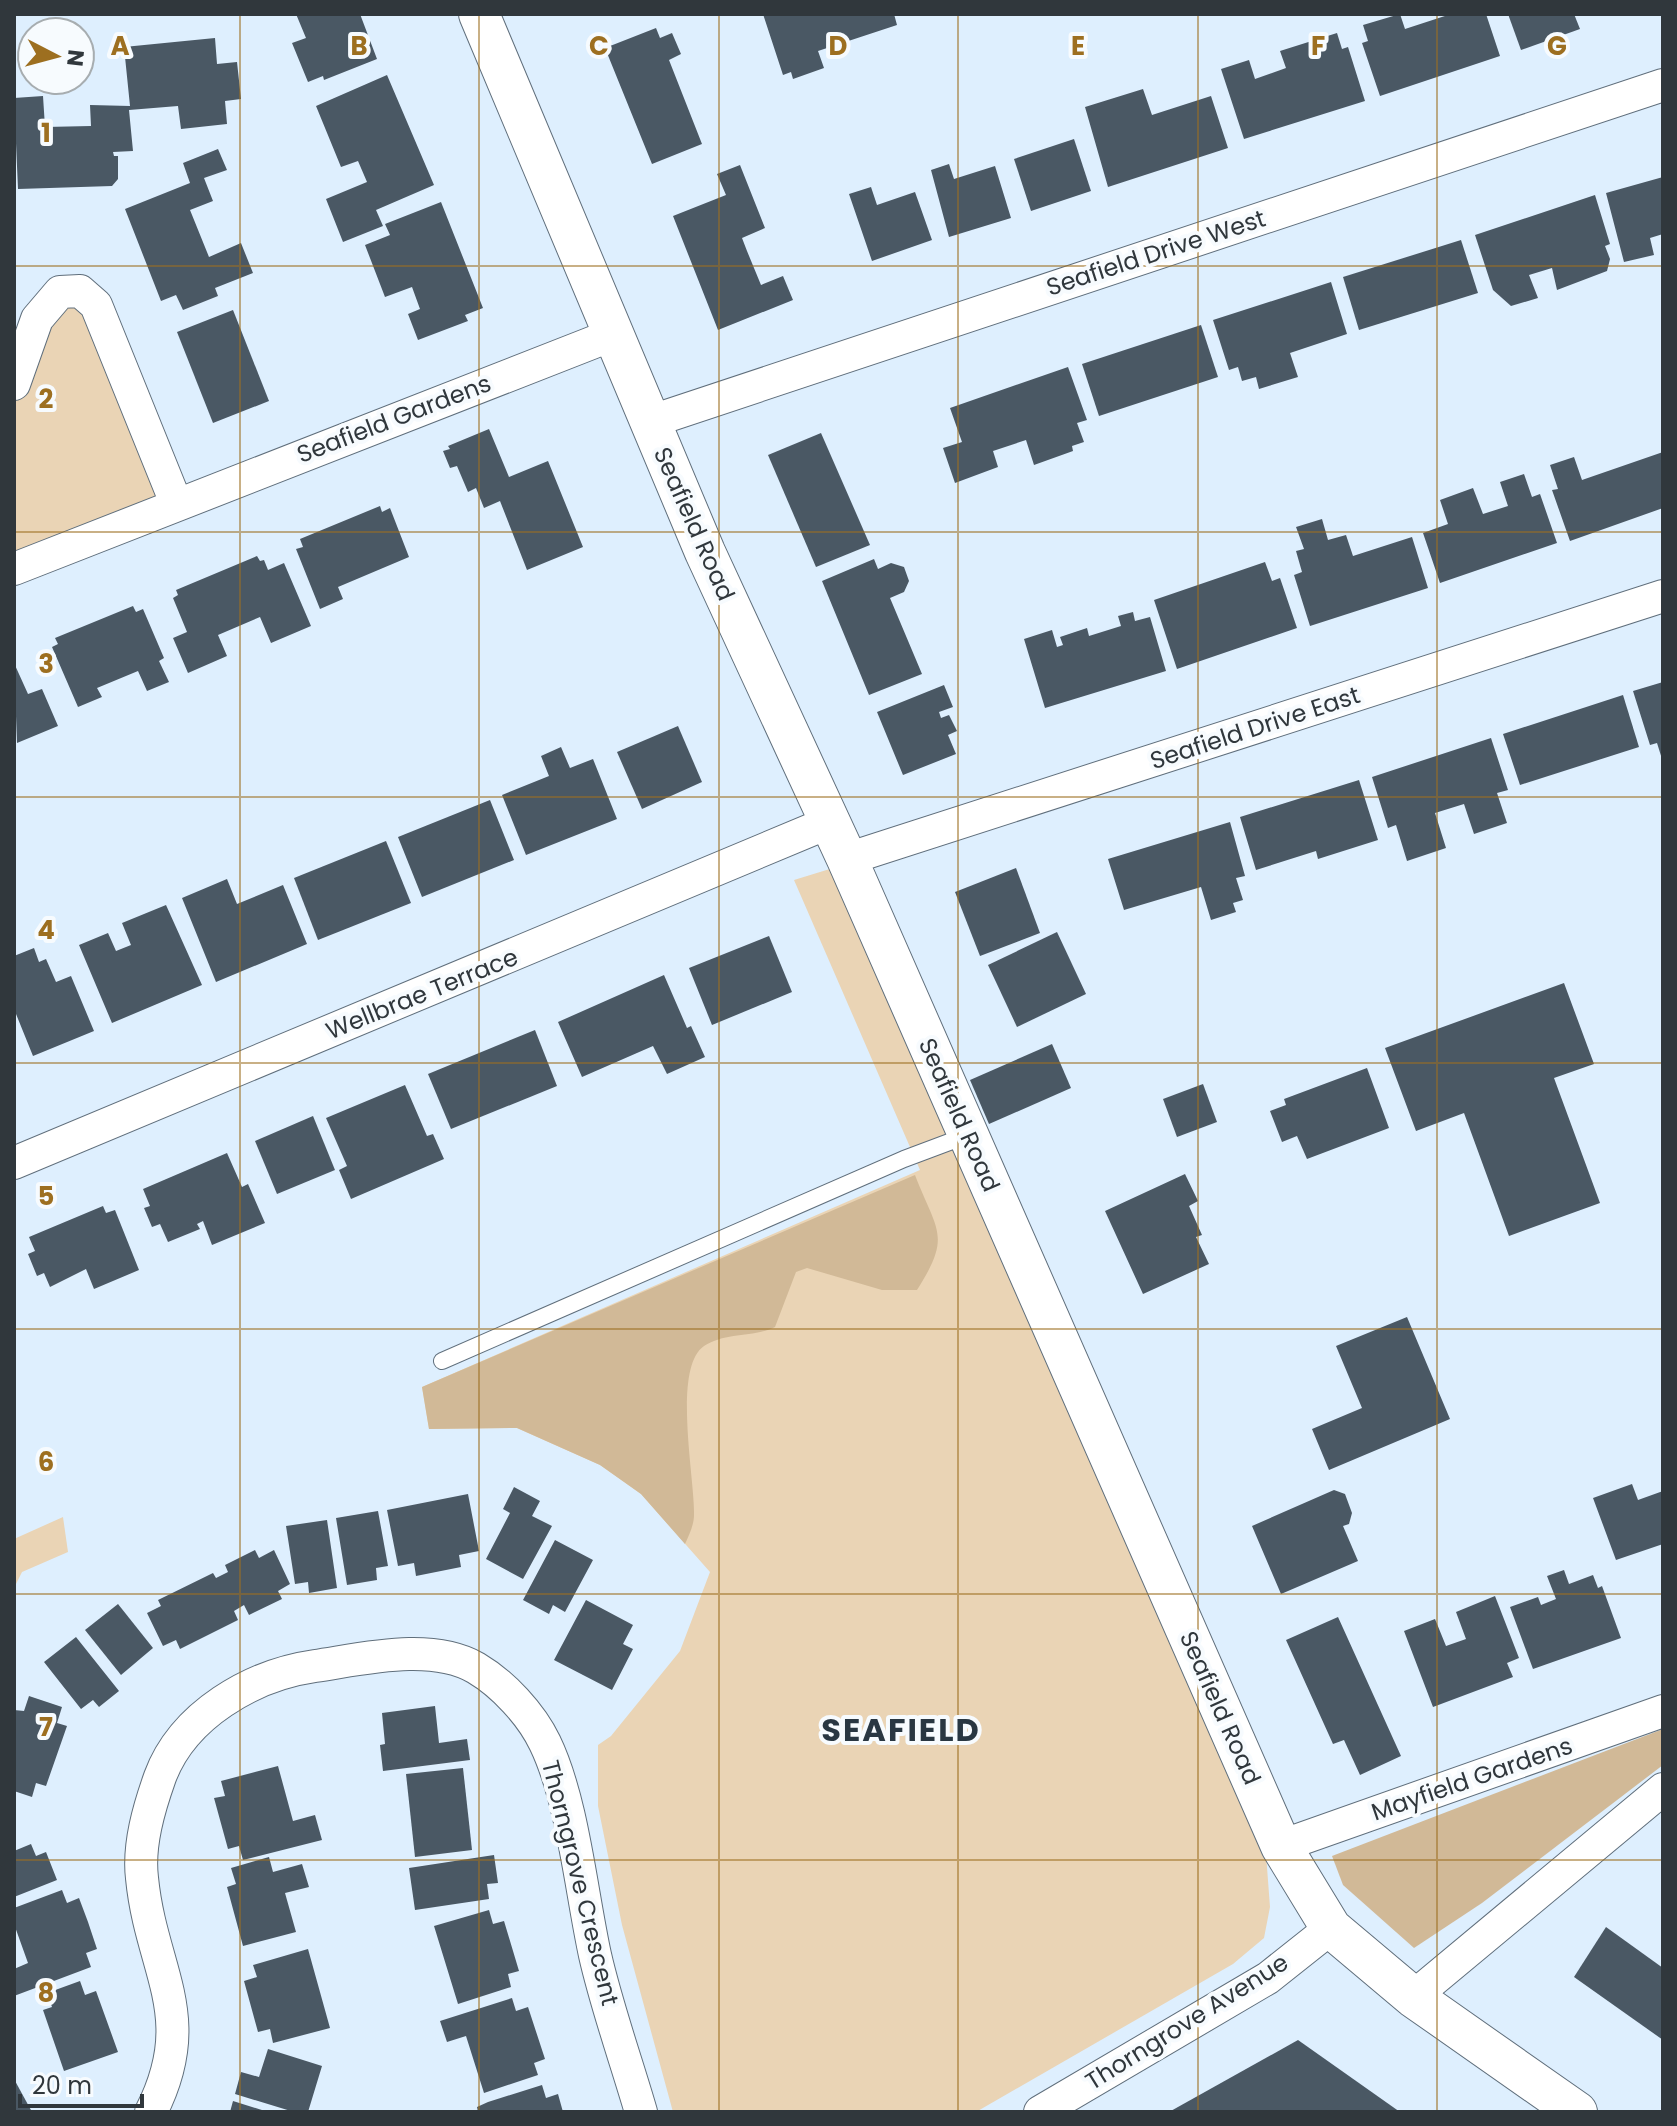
<svg xmlns="http://www.w3.org/2000/svg" width="1677" height="2126" font-family="Poppins,sans-serif">
<style>
.green{fill:#ead4b5}
.forest{fill:#d1b997}
.building{fill:#4a5864}
.lines{fill:none;stroke-linecap:round;stroke-linejoin:round}
.service-casing{stroke:#606f7c;stroke-width:18}
.minor-casing{stroke:#606f7c;stroke-width:34}
.tertiary-casing{stroke:#606f7c;stroke-width:42}
.service{stroke:#fff;stroke-width:16}
.minor{stroke:#fff;stroke-width:32}
.tertiary{stroke:#fff;stroke-width:40}
.grid{fill:none;stroke:#9d6f20;stroke-width:2;stroke-opacity:0.55}
.labels{text-anchor:middle;stroke-width:8;stroke-linejoin:round;paint-order:stroke}
.street-label{font-size:24px;fill:#30373c;stroke:#f7fbfe}
.district-label{font-size:32px;font-weight:bold;letter-spacing:2px;fill:#293742;stroke:#f7fbfe}
.grid-label{font-size:26px;text-anchor:middle;font-weight:bold;fill:#9d6f20;stroke:#f7fbfe;stroke-width:8;stroke-linejoin:round;paint-order:stroke}
</style>
<rect width="100%" height="100%" fill="#deeffe"/>
<g class="green">
<path d="M80,291L176,503L14,569V384L37,319Z"/>
<path d="M833,868L1266,1854L1270,1907L1264,1938L1233,1964L976,2112H673L622,1925L598,1806V1745L611,1736L680,1651L710,1572L641,1494L600,1465L517,1428L429,1429L422,1387L920,1170L794,880Z"/>
<path d="M63,1517L68,1552L22,1572L14,1588V1539Z"/>
</g>
<g class="forest">
<path d="M915,1175C937,1232 952,1235 917,1290H882L807,1268L796,1272L775,1327C752,1338 726,1332 704,1346C672,1368 695,1479 694,1515C694,1525 689,1535 685,1544L641,1494L600,1465L517,1428L429,1429L422,1387Z"/>
<path d="M1663,1729V1765L1482,1903L1414,1948L1343,1885L1332,1856Z"/>
</g>
<g class="building">
<path d="M296,14H360L377,59L324,80L323,76L308,82L292,43L306,38Z"/>
<path d="M763,14H894L897,25L818,51L824,68L793,79L791,72L783,75Z"/>
<path d="M1400,14L1405,29L1451,14H1486L1500,56L1380,96L1362,43L1368,41L1363,25Z"/>
<path d="M1508,14H1574L1580,29L1521,50Z"/>
<path d="M656,28L660,38L672,33L681,54L669,60L702,144L652,164L605,48Z"/>
<path d="M1337,33L1342,49L1348,47L1365,101L1244,139L1221,69L1249,60L1255,79L1286,68L1280,51Z"/>
<path d="M215,38L217,64L237,62L241,99L225,101L227,124L181,129L178,106L129,110L133,151L113,152L114,156H118V179L112,186L18,189L14,98L43,96L45,127L91,126L90,105L130,106L124,47Z"/>
<path d="M387,75L434,185L376,210L383,226L343,242L326,199L367,182L358,161L341,167L316,106Z"/>
<path d="M1143,89L1152,115L1211,96L1228,148L1108,187L1085,107Z"/>
<path d="M1074,139L1091,191L1031,211L1014,159Z"/>
<path d="M218,149L227,170L204,178L213,201L190,210L209,257L241,243L253,273L215,288L218,296L183,310L176,295L161,301L125,209L190,183L183,163Z"/>
<path d="M949,164L954,179L995,166L1011,218L949,237L931,170Z"/>
<path d="M740,165L765,228L742,238L747,251L761,285L783,276L793,300L718,330L673,216L726,195L717,174Z"/>
<path d="M1663,177V234L1650,238L1654,255L1624,262L1606,193Z"/>
<path d="M871,187L877,205L915,192L932,240L872,261L849,194Z"/>
<path d="M1595,195L1610,244L1605,246L1610,259L1607,271L1557,290L1552,268L1529,275L1538,298L1511,306L1493,290L1475,235Z"/>
<path d="M441,202L483,308L465,315L468,321L418,340L408,314L420,309L412,287L385,297L365,245L390,235L385,224Z"/>
<path d="M1461,240L1478,293L1359,330L1343,277Z"/>
<path d="M1331,282L1347,334L1290,353L1298,377L1259,389L1256,377L1242,381L1238,367L1229,370L1213,320Z"/>
<path d="M233,310L269,401L213,423L177,332Z"/>
<path d="M1201,325L1218,377L1099,416L1082,364Z"/>
<path d="M1068,367L1087,420L1077,423L1084,442L1072,446L1073,451L1034,465L1026,440L993,451L998,467L955,483L943,448L962,442L950,408Z"/>
<path d="M489,429L509,477L548,461L583,547L527,570L500,501L484,508L476,488L468,492L457,466L450,468L443,451L450,449L448,446Z"/>
<path d="M821,433L870,545L816,567L768,455Z"/>
<path d="M1663,452V508L1570,541L1552,490L1558,489L1550,465L1574,457L1582,480Z"/>
<path d="M1524,474L1532,497L1540,494L1557,543L1440,583L1423,533L1448,524L1440,500L1473,488L1483,514L1508,506L1500,482Z"/>
<path d="M380,506L382,512L390,508L409,557L338,587L343,599L320,609L296,549L303,547L300,539Z"/>
<path d="M1322,519L1328,540L1346,535L1353,556L1412,537L1428,588L1310,626L1294,575L1302,572L1296,551L1304,549L1296,527Z"/>
<path d="M257,556L260,561L264,560L268,570L284,563L311,626L271,643L260,617L218,635L227,656L188,673L173,638L187,632L173,598L178,595L176,590Z"/>
<path d="M874,559L878,569L891,563L904,567L909,581L904,592L890,598L922,674L869,695L822,581Z"/>
<path d="M1265,562L1272,581L1280,578L1297,628L1177,669L1154,600Z"/>
<path d="M133,606L136,612L143,609L164,658L159,661L169,682L147,691L138,671L97,688L102,697L78,707L52,647L58,644L55,638Z"/>
<path d="M1133,612L1135,621L1150,617L1166,671L1045,708L1024,639L1052,630L1057,647L1063,645L1060,637L1087,628L1089,636L1121,626L1118,616Z"/>
<path d="M14,663L28,694L42,689L58,726L17,743Z"/>
<path d="M1663,682V759H1662L1657,743L1650,745L1633,691Z"/>
<path d="M944,685L953,707L939,712L941,718L949,715L957,731L948,735L956,754L903,775L877,712Z"/>
<path d="M1623,695L1639,747L1520,785L1503,734Z"/>
<path d="M678,726L702,782L642,809L617,752Z"/>
<path d="M1491,738L1508,790L1497,793L1507,823L1474,834L1464,804L1435,813L1446,848L1407,861L1396,825L1388,828L1372,777Z"/>
<path d="M561,747L570,768L593,759L617,819L526,855L502,795L549,776L541,756Z"/>
<path d="M1359,780L1378,840L1318,859L1316,851L1256,870L1240,817Z"/>
<path d="M490,800L514,860L422,897L398,837Z"/>
<path d="M1230,822L1245,876L1236,878L1243,900L1233,903L1236,912L1211,920L1201,887L1124,910L1108,859Z"/>
<path d="M386,841L411,903L318,940L294,878Z"/>
<path d="M1016,868L1040,933L980,956L955,892Z"/>
<path d="M227,879L237,904L283,885L307,944L216,982L182,898Z"/>
<path d="M166,905L202,985L112,1023L79,945L108,933L116,951L131,945L122,923Z"/>
<path d="M1057,932L1086,994L1017,1027L988,965Z"/>
<path d="M769,936L792,992L712,1025L689,968Z"/>
<path d="M34,948L39,962L46,959L56,982L71,976L94,1031L33,1056L14,1009V956Z"/>
<path d="M664,975L687,1028L691,1026L705,1057L667,1074L653,1046L582,1077L558,1022Z"/>
<path d="M1564,983L1594,1064L1554,1078L1600,1203L1509,1236L1464,1113L1416,1131L1385,1048Z"/>
<path d="M535,1030L557,1086L451,1129L428,1074Z"/>
<path d="M1052,1044L1071,1088L989,1124L970,1080Z"/>
<path d="M1367,1068L1389,1128L1307,1159L1297,1136L1282,1142L1270,1111L1286,1105L1284,1099Z"/>
<path d="M1203,1084L1217,1122L1177,1137L1163,1099Z"/>
<path d="M405,1085L427,1136L433,1134L444,1159L351,1199L339,1170L347,1166L326,1118Z"/>
<path d="M313,1116L335,1170L277,1194L255,1141Z"/>
<path d="M227,1153L242,1187L248,1184L265,1223L212,1245L203,1221L197,1224L200,1229L168,1242L160,1224L152,1227L144,1208L150,1206L143,1189Z"/>
<path d="M1185,1174L1198,1201L1189,1206L1202,1235L1196,1237L1209,1264L1143,1294L1105,1211Z"/>
<path d="M103,1206L106,1213L115,1210L139,1270L94,1289L86,1269L50,1287L44,1273L37,1276L28,1254L35,1251L29,1237Z"/>
<path d="M1407,1317L1450,1419L1329,1470L1312,1429L1362,1408L1336,1346Z"/>
<path d="M1632,1484L1638,1500L1663,1491V1544L1616,1560L1593,1498Z"/>
<path d="M514,1487L540,1501L532,1516L552,1526L523,1579L486,1559L510,1513L503,1509Z"/>
<path d="M1334,1490L1345,1494L1352,1513L1349,1524L1343,1526L1358,1561L1281,1594L1252,1526Z"/>
<path d="M468,1494L479,1551L459,1555L461,1567L416,1576L414,1563L398,1566L387,1510Z"/>
<path d="M378,1511L388,1566L376,1568L377,1580L347,1585L336,1518Z"/>
<path d="M327,1520L337,1588L309,1593L308,1582L295,1584L286,1526Z"/>
<path d="M555,1540L593,1560L565,1612L553,1605L549,1614L523,1600Z"/>
<path d="M255,1550L259,1558L274,1550L290,1584L278,1591L282,1599L249,1615L244,1605L234,1611L238,1620L180,1649L176,1640L163,1646L147,1613L161,1606L158,1600L213,1573L216,1578L228,1572L225,1565Z"/>
<path d="M1564,1570L1569,1584L1593,1575L1598,1588L1602,1586L1621,1638L1533,1669L1510,1607L1538,1597L1541,1605L1556,1599L1547,1576Z"/>
<path d="M1495,1596L1519,1658L1507,1663L1513,1677L1433,1707L1404,1631L1435,1619L1446,1646L1466,1639L1456,1612Z"/>
<path d="M586,1600L633,1625L623,1644L633,1649L612,1690L554,1660Z"/>
<path d="M118,1604L153,1648L121,1675L85,1630Z"/>
<path d="M1338,1617L1401,1756L1360,1775L1344,1740L1333,1744L1286,1640Z"/>
<path d="M76,1637L119,1691L99,1707L93,1700L81,1709L44,1662Z"/>
<path d="M29,1696L62,1707L57,1723L67,1726L46,1786L36,1783L32,1797L14,1791V1710L24,1711Z"/>
<path d="M435,1706L439,1743L467,1739L470,1760L383,1771L380,1745L385,1744L382,1713Z"/>
<path d="M278,1766L293,1821L315,1815L322,1840L243,1860L239,1846L228,1849L214,1798L225,1796L221,1781Z"/>
<path d="M463,1768L472,1850L415,1857L406,1774Z"/>
<path d="M31,1844L36,1856L46,1852L57,1880L14,1897V1851Z"/>
<path d="M494,1855L498,1883L487,1884L489,1899L415,1910L409,1868Z"/>
<path d="M269,1857L273,1872L302,1864L309,1887L285,1893L296,1932L243,1946L227,1887L236,1884L231,1868Z"/>
<path d="M62,1890L67,1903L79,1898L88,1922L97,1949L86,1953L91,1967L14,1996V1969L28,1963L14,1924V1908Z"/>
<path d="M489,1910L493,1924L504,1921L519,1971L508,1974L511,1987L458,2004L434,1926Z"/>
<path d="M1606,1927L1663,1968V2040L1574,1977Z"/>
<path d="M308,1949L330,2028L273,2043L270,2029L258,2032L244,1981L257,1977L253,1965Z"/>
<path d="M80,1981L85,1995L96,1991L118,2052L64,2071L43,2010L52,2007L47,1993Z"/>
<path d="M512,1998L516,2011L528,2007L545,2059L534,2063L538,2075L484,2093L466,2036L447,2042L440,2021Z"/>
<path d="M1298,2040L1400,2112H1169Z"/>
<path d="M268,2049L322,2066L308,2112H294L235,2094L241,2072L259,2077Z"/>
<path d="M14,2079L32,2112H14Z"/>
<path d="M542,2085L546,2098L558,2094L563,2112H478L477,2107L488,2102Z"/>
<path d="M233,2101L265,2111V2112H230Z"/>
</g>
<g class="lines">
<defs>
<path id="service" d="M442,1361L904,1159L968,1135"/>
<g id="minor">
<path d="M14,384L37,319L60,292L80,291L96,305L176,503"/>
<path d="M649,422L1663,85"/>
<path d="M14,569L612,335"/>
<path d="M847,859L1663,596"/>
<path d="M14,1163L830,822"/>
<path d="M1281,1846L1663,1711"/>
<path d="M1413,1997L1663,1789"/>
<path d="M151,2112C200,2016 151,1971 142,1878C138,1845 149,1808 160,1777C183,1715 252,1675 315,1666C363,1659 431,1642 476,1668C503,1684 531,1714 545,1743C573,1801 581,1891 595,1955C607,2008 626,2060 641,2112"/>
<path d="M1040,2112L1268,1978L1331,1928"/>
</g>
<path id="tertiary" d="M479,14L705,552L847,859L1281,1846L1331,1928L1413,1997L1577,2112"/>
</defs>
<use href="#service" class="service-casing"/>
<use href="#minor" class="minor-casing"/>
<use href="#tertiary" class="tertiary-casing"/>
<use href="#service" class="service"/>
<use href="#minor" class="minor"/>
<use href="#tertiary" class="tertiary"/>
</g>
<path class="grid" d="M240,14V2112M479,14V2112M719,14V2112M958,14V2112M1198,14V2112M1437,14V2112M14,266H1663M14,532H1663M14,797H1663M14,1063H1663M14,1329H1663M14,1594H1663M14,1860H1663"/>
<g class="labels">
<g class="street-label">
<text transform="translate(1156 253) rotate(-18)" y="8">Seafield Drive West</text>
<text transform="translate(394 419) rotate(-21)" y="8">Seafield Gardens</text>
<text transform="translate(694 524) rotate(66)" y="8">Seafield Road</text>
<text transform="translate(1255 728) rotate(-18)" y="8">Seafield Drive East</text>
<text transform="translate(422 994) rotate(-22)" y="8">Wellbrae Terrace</text>
<text transform="translate(959 1115) rotate(66)" y="8">Seafield Road</text>
<text transform="translate(1220 1708) rotate(66)" y="8">Seafield Road</text>
<text transform="translate(1472 1779) rotate(-19)" y="8">Mayfield Gardens</text>
<text transform="translate(580 1883) rotate(76)" y="8">Thorngrove Crescent</text>
<text transform="translate(1187 2022) rotate(-32)" y="8">Thorngrove Avenue</text>
</g>
<g class="district-label">
<text x="901" y="1741">SEAFIELD</text>
</g>
</g>
<g class="grid-label">
<text x="120" y="55">A</text>
<text x="359" y="55">B</text>
<text x="599" y="55">C</text>
<text x="838" y="55">D</text>
<text x="1078" y="55">E</text>
<text x="1318" y="55">F</text>
<text x="1557" y="55">G</text>
<text x="46" y="142">1</text>
<text x="46" y="408">2</text>
<text x="46" y="673">3</text>
<text x="46" y="939">4</text>
<text x="46" y="1205">5</text>
<text x="46" y="1471">6</text>
<text x="46" y="1736">7</text>
<text x="46" y="2002">8</text>
</g>
<rect width="1677" height="2126" fill="none" stroke="#30373c" stroke-width="32"/>
<g transform="translate(56 56) rotate(96)"><circle r="38" fill="#f7fbfe" stroke="#a7adb0" stroke-width="2"/>
<path d="M0-6L14 30L0 20L-14 30Z" fill="#9d6f20"/>
<text y="-12" font-size="22" font-weight="bold" text-anchor="middle" fill="#30373c">N</text>
</g>
<path d="M20 2094v12h122v-12" fill="none" stroke="#30373c" stroke-width="4"/>
<text x="32" y="2094" font-size="24" fill="#30373c" stroke="#f7fbfe" stroke-width="6" paint-order="stroke">20 m</text>
</svg>
